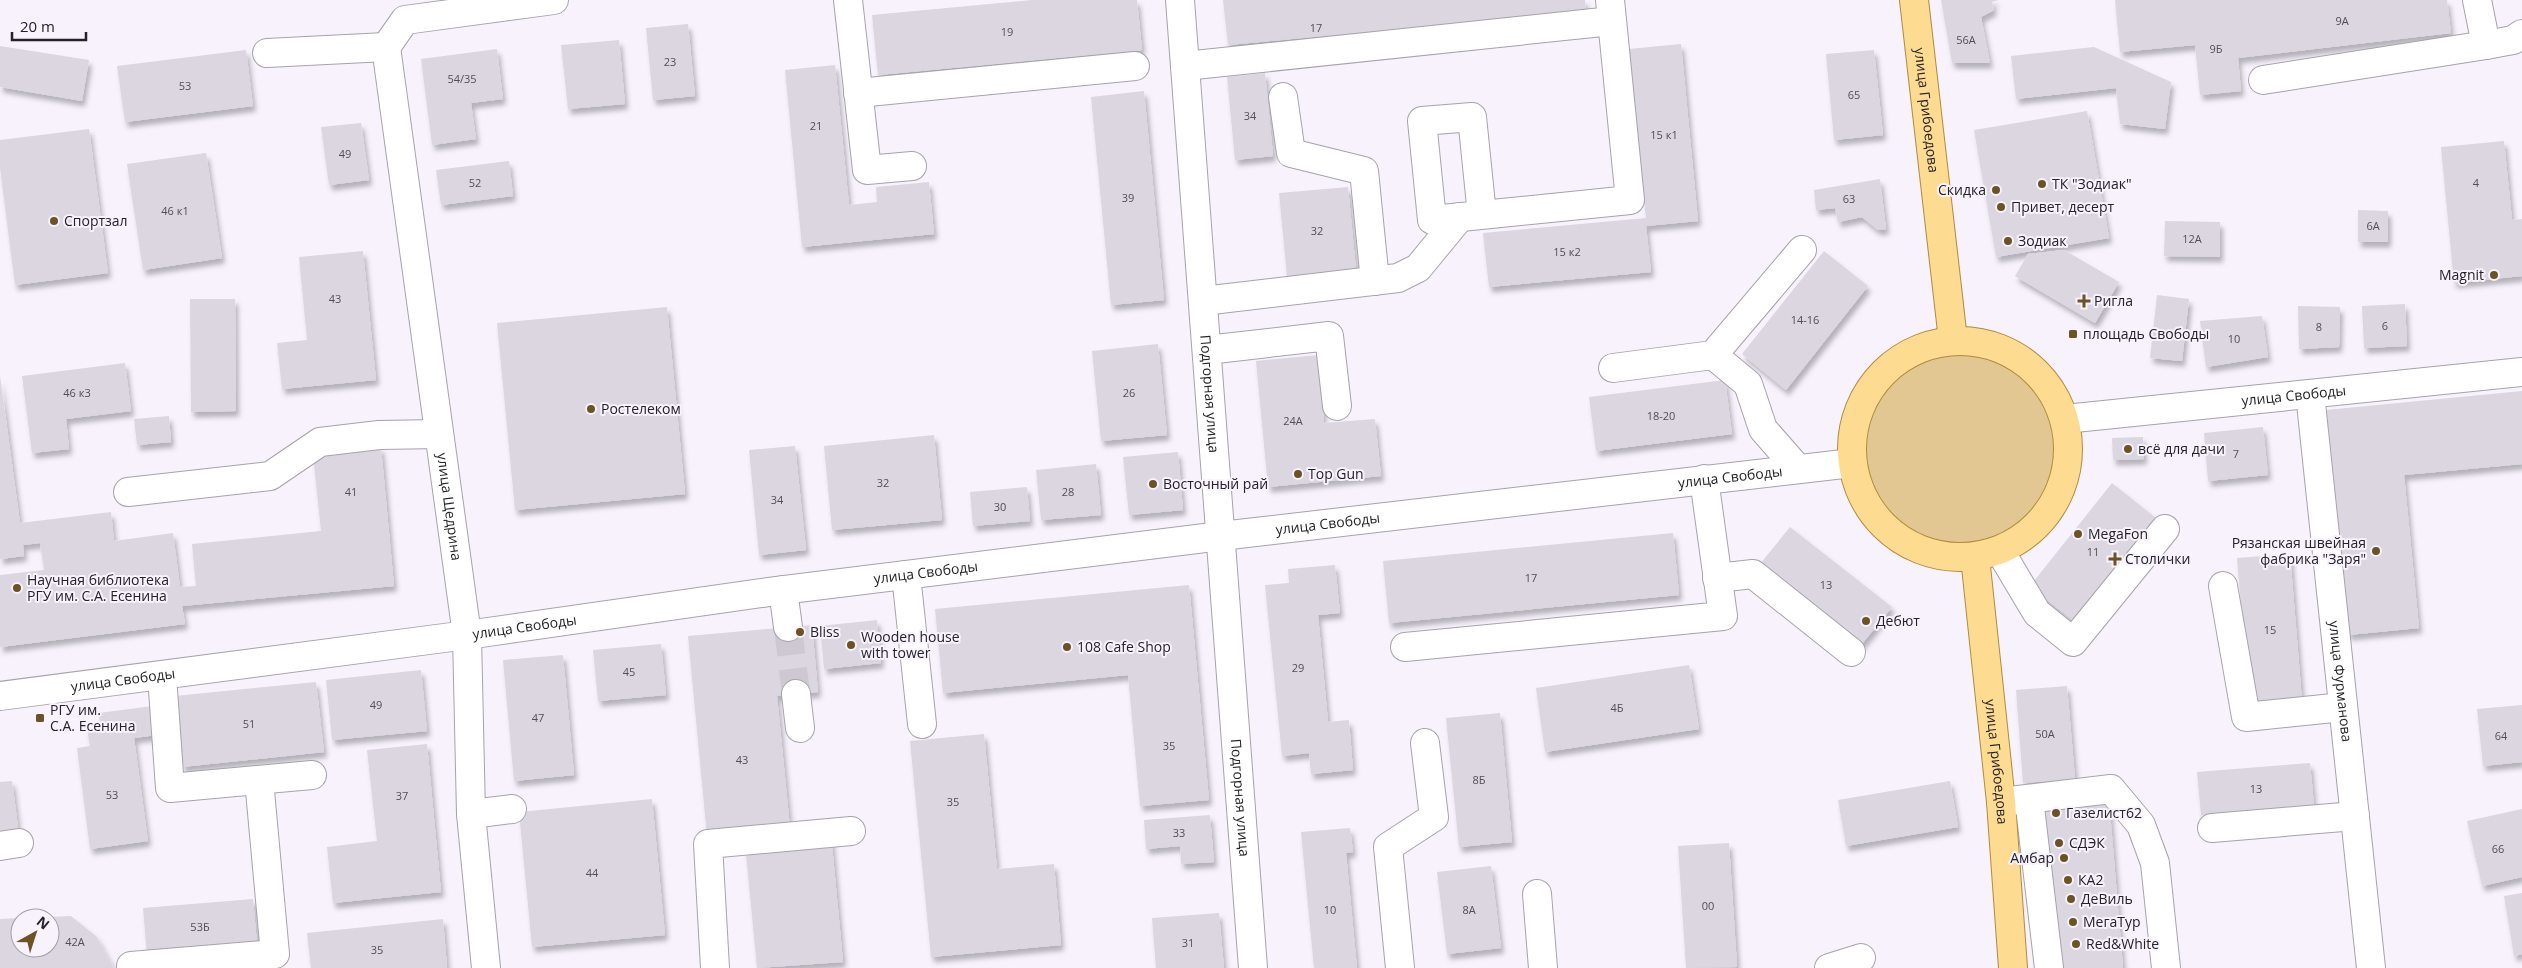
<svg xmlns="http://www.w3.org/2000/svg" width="2522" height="968" font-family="'Open Sans',sans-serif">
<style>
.green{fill:#e3c793}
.building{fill:#dbd6e0;filter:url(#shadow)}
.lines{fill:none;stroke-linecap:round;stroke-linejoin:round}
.minor-tunnel{stroke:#cdc8d1;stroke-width:28;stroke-dasharray:28 14;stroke-linecap:butt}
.minor-casing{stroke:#a7a2ab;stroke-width:30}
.major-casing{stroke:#b08b3c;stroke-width:30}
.minor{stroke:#fff;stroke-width:28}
.major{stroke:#fddb91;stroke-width:28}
.poi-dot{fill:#6b5323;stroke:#f7f2fc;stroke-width:2}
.labels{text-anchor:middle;stroke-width:4;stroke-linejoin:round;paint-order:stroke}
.number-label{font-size:11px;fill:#524f54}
.street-label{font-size:14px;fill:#242226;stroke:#f7f2fc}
.poi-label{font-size:14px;fill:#242226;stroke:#f7f2fc;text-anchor:start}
</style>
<defs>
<filter id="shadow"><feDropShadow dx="3" dy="5.5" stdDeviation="2.5" flood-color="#0004"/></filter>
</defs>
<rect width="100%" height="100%" fill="#f7f2fc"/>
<circle class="green" cx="1960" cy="449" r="95"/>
<g class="building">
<path d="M1032,0H1137L1142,50L878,75L872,15Z"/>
<path d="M1223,0H1585L1586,11L1228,45Z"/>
<path d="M1941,0H1998L1992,2L1994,10L1981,17L1990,63H1952Z"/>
<path d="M2115,0H2447L2451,33L2238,58L2241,91L2200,95L2195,45L2120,52Z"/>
<path d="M688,24L695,96L653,100L646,28Z"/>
<path d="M619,40L625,104L568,109L561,45Z"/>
<path d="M1681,44L1698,221L1646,226L1651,272L1489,287L1483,233L1646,218L1629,49Z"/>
<path d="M0,46L89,60L82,101L0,87Z"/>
<path d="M2094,47L2171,82L2165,129L2120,124L2116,88L2016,99L2011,56Z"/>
<path d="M497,49L503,99L471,103L476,139L432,145L421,59Z"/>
<path d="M246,50L253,106L125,122L117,66Z"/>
<path d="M1874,50L1883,135L1834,140L1826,54Z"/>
<path d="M835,65L849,205L877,202L876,187L929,182L934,234L802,247L785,70Z"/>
<path d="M1265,73L1273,156L1235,160L1227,77Z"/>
<path d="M1144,91L1164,300L1111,305L1091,97Z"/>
<path d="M2087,111L2109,238L1996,257L1974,130Z"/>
<path d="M361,123L369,180L329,185L321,127Z"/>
<path d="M89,129L108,273L15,285L0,168V140Z"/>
<path d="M2504,141L2512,220L2522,219V276L2454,283L2441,147Z"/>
<path d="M206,153L222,258L143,270L127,164Z"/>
<path d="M509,161L513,196L441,205L436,170Z"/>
<path d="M1880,179L1886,229L1878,230L1862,217L1838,222L1835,208L1816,210L1814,190Z"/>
<path d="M1348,187L1356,270L1287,276L1279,193Z"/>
<path d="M2358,210L2388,211V242H2358Z"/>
<path d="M2165,221L2220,222V257L2164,256Z"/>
<path d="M2064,250L2119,282L2095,323L2015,276L2028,254Z"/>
<path d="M363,251L376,380L282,389L277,343L307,340L299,257Z"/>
<path d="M1824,251L1868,286L1786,390L1742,354Z"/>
<path d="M2157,295L2189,299L2182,361L2150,358Z"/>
<path d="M190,299H235L236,411L191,412Z"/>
<path d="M2405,304L2407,346L2364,348L2362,306Z"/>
<path d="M2298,306L2340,307L2339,347L2299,349Z"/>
<path d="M667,307L685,494L515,510L497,323Z"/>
<path d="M2262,316L2268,357L2206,367L2200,321Z"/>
<path d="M1158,344L1167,435L1101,441L1092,351Z"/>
<path d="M1318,355L1324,423L1375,419L1381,476L1268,487L1256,361Z"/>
<path d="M125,363L131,411L66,419L69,449L32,453L22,376Z"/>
<path d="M0,376L20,523L111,512L114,541L173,533L180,587L196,586L192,544L321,531L313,454L381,447L394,586L182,606L185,624L0,647V575L44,570L40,543L23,545L24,556L0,559Z"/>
<path d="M1725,380L1732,434L1596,451L1589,397Z"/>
<path d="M2522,391V464L2404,475L2419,628L2348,635L2326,410Z"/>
<path d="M169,416L171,442L137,445L134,419Z"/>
<path d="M2263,427L2268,475L2208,481L2204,433Z"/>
<path d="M934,435L942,520L832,530L824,446Z"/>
<path d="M2143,437L2144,459L2113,460L2112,438Z"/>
<path d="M795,446L806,550L759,555L749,450Z"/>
<path d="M1178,452L1183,510L1129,515L1123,457Z"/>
<path d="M1096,464L1101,515L1041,520L1036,470Z"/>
<path d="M2112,483L2156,518L2074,621L2030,586Z"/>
<path d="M1027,487L1030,521L973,526L970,492Z"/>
<path d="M1790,527L1892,607L1861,645L1760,564Z"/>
<path d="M1673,533L1679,595L1389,623L1383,561Z"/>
<path d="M2290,554L2302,701L2249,706L2237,558Z"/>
<path d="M1335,565L1340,613L1318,615L1328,722L1349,720L1353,770L1311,774L1309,753L1282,756L1265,585L1289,583L1288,569Z"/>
<path d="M1189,585L1209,800L1140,806L1128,675L943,693L935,609Z"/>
<path d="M877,620L881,663L824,669L820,626Z"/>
<path d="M812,625L818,692L777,696L790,828L830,824L843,962L757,968L744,833L707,836L688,636Z"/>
<path d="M661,644L666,695L598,701L593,650Z"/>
<path d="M563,655L574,775L514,781L503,660Z"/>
<path d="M1689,665L1699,729L1545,752L1536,688Z"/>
<path d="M421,670L427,731L332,740L326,680Z"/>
<path d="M316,682L324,752L182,767L175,696Z"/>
<path d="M2067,686L2075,779L2023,783L2016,690Z"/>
<path d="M160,705L164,734L134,738L148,841L90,849L77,748L90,746L87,729L100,727L99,713Z"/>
<path d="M2522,705V762L2483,766L2477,709Z"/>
<path d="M1500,713L1512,842L1459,847L1446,718Z"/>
<path d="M984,734L997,869L1054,864L1061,945L931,957L910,741Z"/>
<path d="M427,744L441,892L333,903L327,847L377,841L367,750Z"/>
<path d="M2310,763L2314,806L2201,815L2197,772Z"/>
<path d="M12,781L19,835L0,838V782Z"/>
<path d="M1950,781L1958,827L1846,846L1838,800Z"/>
<path d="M652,799L665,935L532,947L519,812Z"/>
<path d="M2109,800L2123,968H2055L2041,806Z"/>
<path d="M2522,809V877L2482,886L2467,821Z"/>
<path d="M1210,815L1214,862L1181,864L1180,846L1146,849L1144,820Z"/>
<path d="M1350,828L1353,852L1346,853L1357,968H1314L1301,832Z"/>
<path d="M1729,843L1737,967L1686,968L1678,846Z"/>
<path d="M1491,866L1501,948L1447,954L1437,872Z"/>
<path d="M2522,893V954L2514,956L2504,896Z"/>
<path d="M253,899L257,945L147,955L143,908Z"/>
<path d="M1219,913L1224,968H1156L1152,918Z"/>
<path d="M71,916L97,937L114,968H0V919L20,918V948H50V917Z"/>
<path d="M443,919L447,968H311L307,933Z"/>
</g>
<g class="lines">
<path class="minor-tunnel" d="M788,627L796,694"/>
<defs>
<g id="minor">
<path d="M848,0L867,170L912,166"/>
<path id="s1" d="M1180,0L1253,968"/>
<path d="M2486,45L2513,40L2522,34"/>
<path id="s2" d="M386,47L467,635L471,814L486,968"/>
<path d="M386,47L405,20L554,0"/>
<path d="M267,53L386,47"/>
<path d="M1185,66L1612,21"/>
<path d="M2263,80L2486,45L2477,0"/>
<path d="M858,93L1135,66"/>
<path d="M1283,97L1291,153L1364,171L1375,281"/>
<path d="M1482,215L1472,117L1422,121L1432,220L1630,200L1610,0"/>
<path d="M1203,301L1398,278L1418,268L1460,217"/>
<path d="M1207,350L1329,336L1337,406"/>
<path d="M1713,355L1748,384L1763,429L1798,469"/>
<path d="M1613,368L1713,355L1802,250"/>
<path id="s3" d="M2310,394L2371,968"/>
<path id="s4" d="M2065,419L2522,372"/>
<path d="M128,492L270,476L320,442L379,435L439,434"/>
<path d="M2000,551L2037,613L2073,642L2165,529"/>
<path d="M906,575L922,724"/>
<path d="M1717,578L1753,574L1851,652"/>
<path d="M2223,586L2246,717L2343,707"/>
<path d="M783,590L788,627"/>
<path d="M1405,647L1723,616L1704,479"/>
<path d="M162,676L170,788L312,775"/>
<path d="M796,694L800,728"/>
<path id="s5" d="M0,696L467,635L783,590L1221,536L1852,463"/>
<path d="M2029,799L2049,968"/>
<path d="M2001,802L2111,789L2141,825L2155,863L2166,968"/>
<path d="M471,814L512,809"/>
<path d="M2212,828L2355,816"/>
<path d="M0,846L19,843"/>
<path d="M1537,894L1543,968"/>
<path d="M131,968V966L275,954L259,780"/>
<path d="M715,968L708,844L851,831"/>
<path d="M1400,968L1388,847L1434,817L1425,743"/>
<path d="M1829,968L1861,958"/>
</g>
<g id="major">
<path id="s6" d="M1914,0L1953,340"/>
<circle cx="1960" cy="449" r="108"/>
<path id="s7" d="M1975,557L2001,802L2013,968"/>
</g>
</defs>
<use href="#minor" class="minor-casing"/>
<use href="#major" class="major-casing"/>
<use href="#minor" class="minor"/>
<use href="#major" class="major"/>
</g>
<g class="poi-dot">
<circle cx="2042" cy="184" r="5"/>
<circle cx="1996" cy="190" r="5"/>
<circle cx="2001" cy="207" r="5"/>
<circle cx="54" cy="221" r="5"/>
<circle cx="2008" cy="241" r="5"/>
<circle cx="2494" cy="275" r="5"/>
<path d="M2081.5 293.5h5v5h5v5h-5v5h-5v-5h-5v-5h5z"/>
<rect x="2068" y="329" width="10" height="10" rx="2.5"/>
<circle cx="591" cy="409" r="5"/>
<circle cx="2128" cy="449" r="5"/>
<circle cx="1298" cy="474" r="5"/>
<circle cx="1153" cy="484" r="5"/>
<circle cx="2078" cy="534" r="5"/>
<circle cx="2376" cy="551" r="5"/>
<path d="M2112.5 551.5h5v5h5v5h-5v5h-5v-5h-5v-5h5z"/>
<circle cx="17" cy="588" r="5"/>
<circle cx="1866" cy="621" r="5"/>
<circle cx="800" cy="632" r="5"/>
<circle cx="851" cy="645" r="5"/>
<circle cx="1067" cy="647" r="5"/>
<rect x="35" y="713" width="10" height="10" rx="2.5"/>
<circle cx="2056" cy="813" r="5"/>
<circle cx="2059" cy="843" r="5"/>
<circle cx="2064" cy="858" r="5"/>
<circle cx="2068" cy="880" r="5"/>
<circle cx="2071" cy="899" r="5"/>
<circle cx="2073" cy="922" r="5"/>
<circle cx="2076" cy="944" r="5"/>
</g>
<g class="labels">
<g class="number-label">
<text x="2342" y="25">9А</text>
<text x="1316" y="32">17</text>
<text x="1007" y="36">19</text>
<text x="1966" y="44">56А</text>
<text x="2216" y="53">9Б</text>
<text x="670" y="66">23</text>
<text x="462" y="83">54/35</text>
<text x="185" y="90">53</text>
<text x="1854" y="99">65</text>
<text x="1250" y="120">34</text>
<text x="816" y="130">21</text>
<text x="1664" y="139">15 к1</text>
<text x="345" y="158">49</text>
<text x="475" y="187">52</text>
<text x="2476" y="187">4</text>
<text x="1128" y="202">39</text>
<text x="1849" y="203">63</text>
<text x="175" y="215">46 к1</text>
<text x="2373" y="230">6А</text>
<text x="1317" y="235">32</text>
<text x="2192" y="243">12А</text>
<text x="1567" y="256">15 к2</text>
<text x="335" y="303">43</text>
<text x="1805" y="324">14-16</text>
<text x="2385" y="330">6</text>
<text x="2319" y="331">8</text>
<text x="2234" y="343">10</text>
<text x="77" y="397">46 к3</text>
<text x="1129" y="397">26</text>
<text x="1661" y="420">18-20</text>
<text x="1293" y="425">24А</text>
<text x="2236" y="458">7</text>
<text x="883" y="487">32</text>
<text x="351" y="496">41</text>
<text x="1068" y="496">28</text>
<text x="777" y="504">34</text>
<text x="1000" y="511">30</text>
<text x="2093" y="556">11</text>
<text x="1531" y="582">17</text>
<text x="1826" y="589">13</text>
<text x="2270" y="634">15</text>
<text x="1298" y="672">29</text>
<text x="629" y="676">45</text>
<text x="376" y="709">49</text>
<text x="1617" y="712">4Б</text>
<text x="538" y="722">47</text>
<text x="249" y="728">51</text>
<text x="2045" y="738">50А</text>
<text x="2501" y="740">64</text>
<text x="1169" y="750">35</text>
<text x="742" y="764">43</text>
<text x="1479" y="784">8Б</text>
<text x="2256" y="793">13</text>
<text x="112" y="799">53</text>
<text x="402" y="800">37</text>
<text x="953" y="806">35</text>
<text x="1179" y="837">33</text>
<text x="2498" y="853">66</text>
<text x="592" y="877">44</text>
<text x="1708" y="910">00</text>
<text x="1330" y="914">10</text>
<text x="1469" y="914">8А</text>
<text x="200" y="931">53Б</text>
<text x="75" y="946">42А</text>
<text x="1188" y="947">31</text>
<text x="377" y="954">35</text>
</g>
<g class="street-label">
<text dy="5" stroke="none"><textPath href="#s6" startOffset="111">улица Грибоедова</textPath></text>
<text dy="5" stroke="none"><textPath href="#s1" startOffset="395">Подгорная улица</textPath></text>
<text dy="5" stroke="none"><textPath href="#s4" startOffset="230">улица Свободы</textPath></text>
<text dy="5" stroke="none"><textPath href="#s5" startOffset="1744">улица Свободы</textPath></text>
<text dy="5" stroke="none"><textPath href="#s2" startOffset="464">улица Щедрина</textPath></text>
<text dy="5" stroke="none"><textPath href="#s5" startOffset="1339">улица Свободы</textPath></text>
<text dy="5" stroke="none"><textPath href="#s5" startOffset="934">улица Свободы</textPath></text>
<text dy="5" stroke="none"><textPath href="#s5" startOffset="529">улица Свободы</textPath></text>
<text dy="5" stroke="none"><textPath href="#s5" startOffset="124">улица Свободы</textPath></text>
<text dy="5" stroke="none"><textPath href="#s3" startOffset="289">улица Фурманова</textPath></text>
<text dy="5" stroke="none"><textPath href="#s7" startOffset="206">улица Грибоедова</textPath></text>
<text dy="5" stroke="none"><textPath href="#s1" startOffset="800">Подгорная улица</textPath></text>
</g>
<g class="poi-label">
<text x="2052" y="189">ТК "Зодиак"</text>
<text x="1986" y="195" text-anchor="end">Скидка</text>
<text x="2011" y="212">Привет, десерт</text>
<text x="64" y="226">Спортзал</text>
<text x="2018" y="246">Зодиак</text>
<text x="2484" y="280" text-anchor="end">Magnit</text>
<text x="2094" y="306">Ригла</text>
<text x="2083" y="339">площадь Свободы</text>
<text x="601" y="414">Ростелеком</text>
<text x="2138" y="454">всё для дачи</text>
<text x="1308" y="479">Top Gun</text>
<text x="1163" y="489">Восточный рай</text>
<text x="2088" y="539">MegaFon</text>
<text x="2366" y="548" text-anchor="end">Рязанская швейная<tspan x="2366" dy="16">фабрика "Заря"</tspan></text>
<text x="2125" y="564">Столички</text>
<text x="27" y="585">Научная библиотека<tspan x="27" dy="16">РГУ им. С.А. Есенина</tspan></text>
<text x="1876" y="626">Дебют</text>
<text x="810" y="637">Bliss</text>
<text x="861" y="642">Wooden house<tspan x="861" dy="16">with tower</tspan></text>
<text x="1077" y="652">108 Cafe Shop</text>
<text x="50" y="715">РГУ им.<tspan x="50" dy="16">С.А. Есенина</tspan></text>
<text x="2066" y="818">Газелист62</text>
<text x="2069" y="848">СДЭК</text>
<text x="2054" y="863" text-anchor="end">Амбар</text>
<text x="2078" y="885">КА2</text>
<text x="2081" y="904">ДеВиль</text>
<text x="2083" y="927">МегаТур</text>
<text x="2086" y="949">Red&amp;White</text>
</g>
</g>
<g transform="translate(35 933) rotate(39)"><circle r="24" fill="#f7f2fc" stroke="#a39fa6"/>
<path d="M0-4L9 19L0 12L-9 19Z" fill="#6b5323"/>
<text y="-8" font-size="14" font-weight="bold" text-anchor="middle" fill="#242226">N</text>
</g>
<path d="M12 32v8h74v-8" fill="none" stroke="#242226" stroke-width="2.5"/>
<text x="20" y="32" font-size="15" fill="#242226" stroke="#f7f2fc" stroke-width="4" paint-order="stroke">20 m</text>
</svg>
